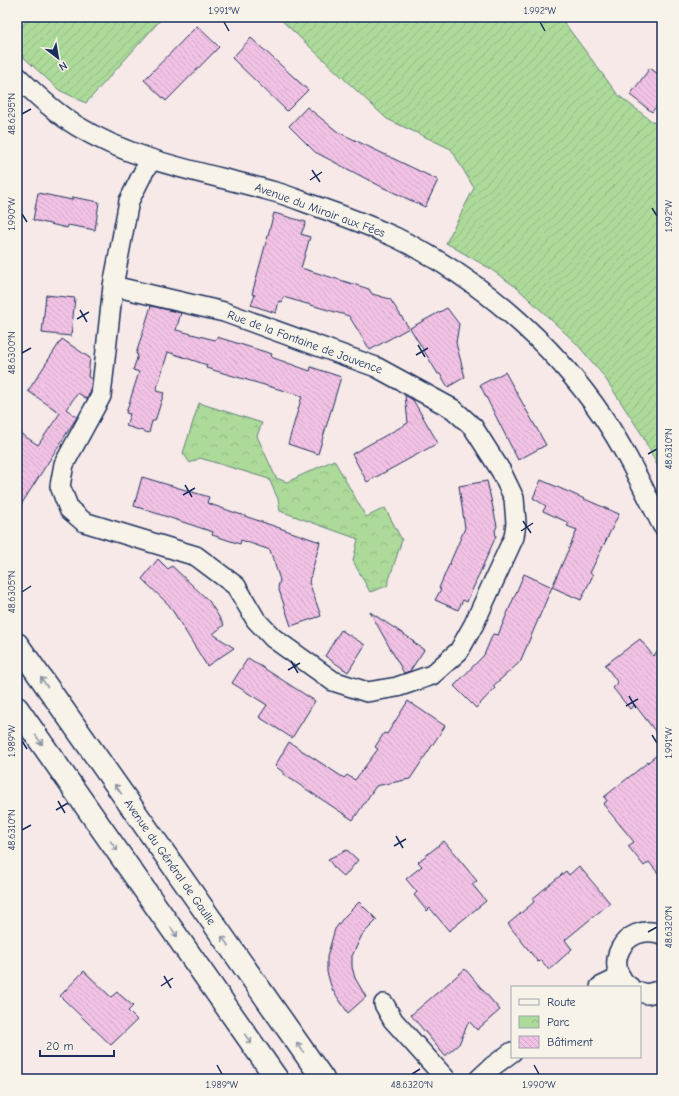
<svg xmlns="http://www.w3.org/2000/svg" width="679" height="1096" font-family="'Comic Neue',sans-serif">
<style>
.park{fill:url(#park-crowns);stroke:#64847c}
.garden{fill:url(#garden-furrows);stroke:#64847c}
.building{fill:url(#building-back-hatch);stroke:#1b2f5e}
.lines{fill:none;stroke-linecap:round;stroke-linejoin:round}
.minor-casing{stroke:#1b2f5e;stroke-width:22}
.primary-casing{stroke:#1b2f5e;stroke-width:25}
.minor{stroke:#f7f3e8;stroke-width:19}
.primary{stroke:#f7f3e8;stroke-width:22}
.oneway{stroke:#8991a3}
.ticks{fill:none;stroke:#1b2f5e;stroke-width:1.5}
.labels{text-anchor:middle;stroke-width:3;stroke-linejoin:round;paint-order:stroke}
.street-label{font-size:12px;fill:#1b2f5e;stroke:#f7f3e8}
.neatline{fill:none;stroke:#1b2f5e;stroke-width:1.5}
.ticks-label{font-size:10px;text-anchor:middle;fill:#1b2f5e}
</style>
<defs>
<pattern id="park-crowns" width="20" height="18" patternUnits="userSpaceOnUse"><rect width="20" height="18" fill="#acda99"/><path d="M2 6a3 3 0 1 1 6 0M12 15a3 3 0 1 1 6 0" fill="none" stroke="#93bb86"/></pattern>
<pattern id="garden-furrows" width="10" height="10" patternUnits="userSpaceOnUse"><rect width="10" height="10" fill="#acda99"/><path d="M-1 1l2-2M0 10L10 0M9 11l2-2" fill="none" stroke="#93bb86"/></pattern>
<pattern id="building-back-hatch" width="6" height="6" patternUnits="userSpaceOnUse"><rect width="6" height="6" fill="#f2c2e4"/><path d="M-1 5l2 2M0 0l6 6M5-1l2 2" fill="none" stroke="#cfa7c6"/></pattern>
</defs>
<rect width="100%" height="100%" fill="#f6e9e7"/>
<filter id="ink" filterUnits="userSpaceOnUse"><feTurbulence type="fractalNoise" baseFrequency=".025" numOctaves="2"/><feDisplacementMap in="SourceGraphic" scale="8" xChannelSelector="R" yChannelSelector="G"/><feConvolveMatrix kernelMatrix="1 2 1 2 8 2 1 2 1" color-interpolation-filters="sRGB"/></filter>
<g filter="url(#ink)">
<path class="park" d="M199,403L262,423L257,436L276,478L287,482L334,460L366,517L385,508L402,540L387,586L370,592L353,561L358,539L280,511L278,499L269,479L200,458L190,463L183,453Z"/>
<g class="garden">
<path d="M30,17H163L86,103L59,90L19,53L17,49V31Z"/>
<path d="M278,17H560L618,95L662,129V475L641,433L603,375L576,343L516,287L489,268L446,243L474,188L451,149L387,119Z"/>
</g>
<g class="building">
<path d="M197,26L219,47L166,101L144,80Z"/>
<path d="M251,38L308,90L287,111L232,58Z"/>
<path d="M650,68L662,77V99L652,112L630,95Z"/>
<path d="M307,107L338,132L438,180L425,207L382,187L315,152L289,126Z"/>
<path d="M38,193L72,200V197L99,202L95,230L68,225L67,228L33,220Z"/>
<path d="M274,213L306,222L301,234L310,237L301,268L369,289L372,294L390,299L409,328L370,350L349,316L283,297L282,302L279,301L276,313L251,305L255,295L252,294Z"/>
<path d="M46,295L75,298L71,336L42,333Z"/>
<path d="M151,306L181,313L176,330L215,340L217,337L272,354L271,357L310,371L311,367L341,377L318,454L288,444L302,396L206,368L207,365L168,352L156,391L164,393L155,421H152L149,433L126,426L130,414L126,413L139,372L133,370L138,355L136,354Z"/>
<path d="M447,308L459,324L456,343L465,377L448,387L440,374H438L410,328Z"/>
<path d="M62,339L90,358L88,377L92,379L90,392L87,399L78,393L66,409L77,417L17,511V431L38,445L60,413L28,391Z"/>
<path d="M505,372L546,445L518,460L480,385Z"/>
<path d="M405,395L413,400L438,443L367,482L352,454L408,423Z"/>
<path d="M142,477L209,497L207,503L320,542L309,582L321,616L291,626L278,587L280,580L270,550L241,540L240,544L212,535L213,532L134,506Z"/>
<path d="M541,480L619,514L590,573L593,575L581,600L552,587L577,530L567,526L569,523L543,511L546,506L533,498Z"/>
<path d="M487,481L497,526L495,531L496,536L467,602L463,600L458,610L435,600L441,589L439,588L465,528L459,486Z"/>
<path d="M158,559L168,569L172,566L209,601L224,625L213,634L234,648L207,666L169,605L142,579Z"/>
<path d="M524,574L552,587L520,662L493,686L495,688L476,708L454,686L484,655L493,634L498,635Z"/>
<path d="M370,612L414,641L413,642L424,650L410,671L404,673Z"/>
<path d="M341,630L365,645L348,672L325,656Z"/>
<path d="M640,639L653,656L662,648V740L635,705L630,709L613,688L618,683L605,665Z"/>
<path d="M248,658L315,701L292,738L259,717L267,705L232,683Z"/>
<path d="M408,701L445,726L410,779L376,786L353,820L283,774V772L275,766L289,742L344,778L347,775L355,780L378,749L375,747L384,733L387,734Z"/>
<path d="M662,751V878L649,862L644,866L628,846L634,842L603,804L607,801L604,797Z"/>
<path d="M444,841L477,881L472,884L486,901L449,931L430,908L427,911L414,895L417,892L406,879L422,866L418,862Z"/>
<path d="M347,850L358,860L344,877L336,870L328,859Z"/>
<path d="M579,866L610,903L565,940L572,949L549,970L541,960L538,962L508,924L534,902L532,899L566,871L569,875Z"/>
<path d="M359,902L377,920L362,935L352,956V967L355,978L366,997L348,1013L332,989L327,972V957L335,929L344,917Z"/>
<path d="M465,969L500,1010L477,1030L469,1021L459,1044L445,1056L411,1015Z"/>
<path d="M84,971L111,997L117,992L133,1006L128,1011L137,1020L111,1045L60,996Z"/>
</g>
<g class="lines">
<defs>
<g id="minor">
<path d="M17,76C35,94 55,113 77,126C137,163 208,173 275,192C290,196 306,203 321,208C347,217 373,227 397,238C478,278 552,342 603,417C626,451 643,488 662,525"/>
<path d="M113,286L224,312L376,367L453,409L473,427L501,471L514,498L516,523L514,537L474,624L459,651L432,675L397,687L367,692L333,681L273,638L256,620L236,586L196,556L84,522L69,509L60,486L64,464L101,396L113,286L129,201L144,171L152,160"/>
<path d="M600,987L621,977"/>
<path d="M630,987C601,968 623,921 662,934"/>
<path d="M640,992L647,994L662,990"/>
<path d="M384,1004L393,1020L446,1079"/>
<path d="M479,1079L493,1066L512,1052"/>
</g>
<g id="primary">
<path d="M17,644L323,1079"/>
<path d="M17,708L277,1079"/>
</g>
</defs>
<use href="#minor" class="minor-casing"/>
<use href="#primary" class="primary-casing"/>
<use href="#minor" class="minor"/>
<use href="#primary" class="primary"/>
</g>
<defs><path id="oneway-shaft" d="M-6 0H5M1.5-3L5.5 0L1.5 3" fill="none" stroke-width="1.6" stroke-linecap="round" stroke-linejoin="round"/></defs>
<g class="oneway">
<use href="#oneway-shaft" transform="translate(44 682) rotate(-125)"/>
<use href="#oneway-shaft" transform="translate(39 740) rotate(55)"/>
<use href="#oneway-shaft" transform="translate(118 789) rotate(-125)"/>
<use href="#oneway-shaft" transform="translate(114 846) rotate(55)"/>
<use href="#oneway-shaft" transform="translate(174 932) rotate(55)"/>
<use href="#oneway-shaft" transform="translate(225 941) rotate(-125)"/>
<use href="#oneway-shaft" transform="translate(248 1039) rotate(55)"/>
<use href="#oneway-shaft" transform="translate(300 1047) rotate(-125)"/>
</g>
</g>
<path class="ticks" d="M224,22L229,31M540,22L545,31M22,114L31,109M312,170L320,182M310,180L322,172M652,208L657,216M22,214L27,222M80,310L87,322M77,319L89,312M418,345L425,357M22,353L31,348M416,355L428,348M648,454L657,449M185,485L192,497M183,495L195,488M523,521L531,533M521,531L533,523M22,592L31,586M291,661L298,673M288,670L300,663M629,696L636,708M626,706L638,699M652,735L657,743M22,741L27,749M58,801L65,813M56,810L68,803M22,830L31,825M396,836L403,848M394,846L406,839M648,932L657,927M164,976L171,988M161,986L173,978M217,1065L222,1074M534,1065L539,1074M412,1074L420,1069"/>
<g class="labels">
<g class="street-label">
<text transform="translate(320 210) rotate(20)" y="4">Avenue du Miroir aux Fées</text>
<text transform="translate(305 342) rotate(20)" y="4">Rue de la Fontaine de Jouvence</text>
<text transform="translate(170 862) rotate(55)" y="4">Avenue du Général de Gaulle</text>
</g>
</g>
<rect width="679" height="1096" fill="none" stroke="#f7f3e8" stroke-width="44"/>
<rect x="511" y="986" width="130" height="72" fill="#f7f3e8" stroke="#9fa5b1"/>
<rect x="519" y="999" width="20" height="6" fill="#f7f3e8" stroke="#9fa5b1"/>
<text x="547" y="1006" font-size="12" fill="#1b2f5e">Route</text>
<rect x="519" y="1016" width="20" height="12" fill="url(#park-crowns)" stroke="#9fa5b1"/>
<text x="547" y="1026" font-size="12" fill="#1b2f5e">Parc</text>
<rect x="519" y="1036" width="20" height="12" fill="url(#building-back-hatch)" stroke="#9fa5b1"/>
<text x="547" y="1046" font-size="12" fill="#1b2f5e">Bâtiment</text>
<g transform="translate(58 58) rotate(149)" stroke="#f7f3e8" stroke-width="3" paint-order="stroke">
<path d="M0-3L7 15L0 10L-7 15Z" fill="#1b2f5e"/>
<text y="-6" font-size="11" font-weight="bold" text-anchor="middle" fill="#1b2f5e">N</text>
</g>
<path d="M40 1050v6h74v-6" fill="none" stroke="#1b2f5e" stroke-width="2"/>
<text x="46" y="1050" font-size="12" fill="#1b2f5e" stroke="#f7f3e8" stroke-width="3" paint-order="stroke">20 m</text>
<rect x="22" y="22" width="635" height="1052" class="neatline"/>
<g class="ticks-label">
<text x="224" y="14">1.991°W</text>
<text x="540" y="14">1.992°W</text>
<text transform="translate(11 114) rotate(-90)" y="4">48.6295°N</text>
<text transform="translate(11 214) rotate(-90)" y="4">1.990°W</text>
<text transform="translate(668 216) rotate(-90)" y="4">1.992°W</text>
<text transform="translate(11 353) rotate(-90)" y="4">48.6300°N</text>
<text transform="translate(668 449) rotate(-90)" y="4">48.6310°N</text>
<text transform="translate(11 592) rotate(-90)" y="4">48.6305°N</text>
<text transform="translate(11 741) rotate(-90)" y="4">1.989°W</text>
<text transform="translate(668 743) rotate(-90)" y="4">1.991°W</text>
<text transform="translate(11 830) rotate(-90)" y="4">48.6310°N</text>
<text transform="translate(668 927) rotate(-90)" y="4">48.6320°N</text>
<text x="222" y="1088">1.989°W</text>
<text x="412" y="1088">48.6320°N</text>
<text x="539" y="1088">1.990°W</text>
</g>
</svg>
